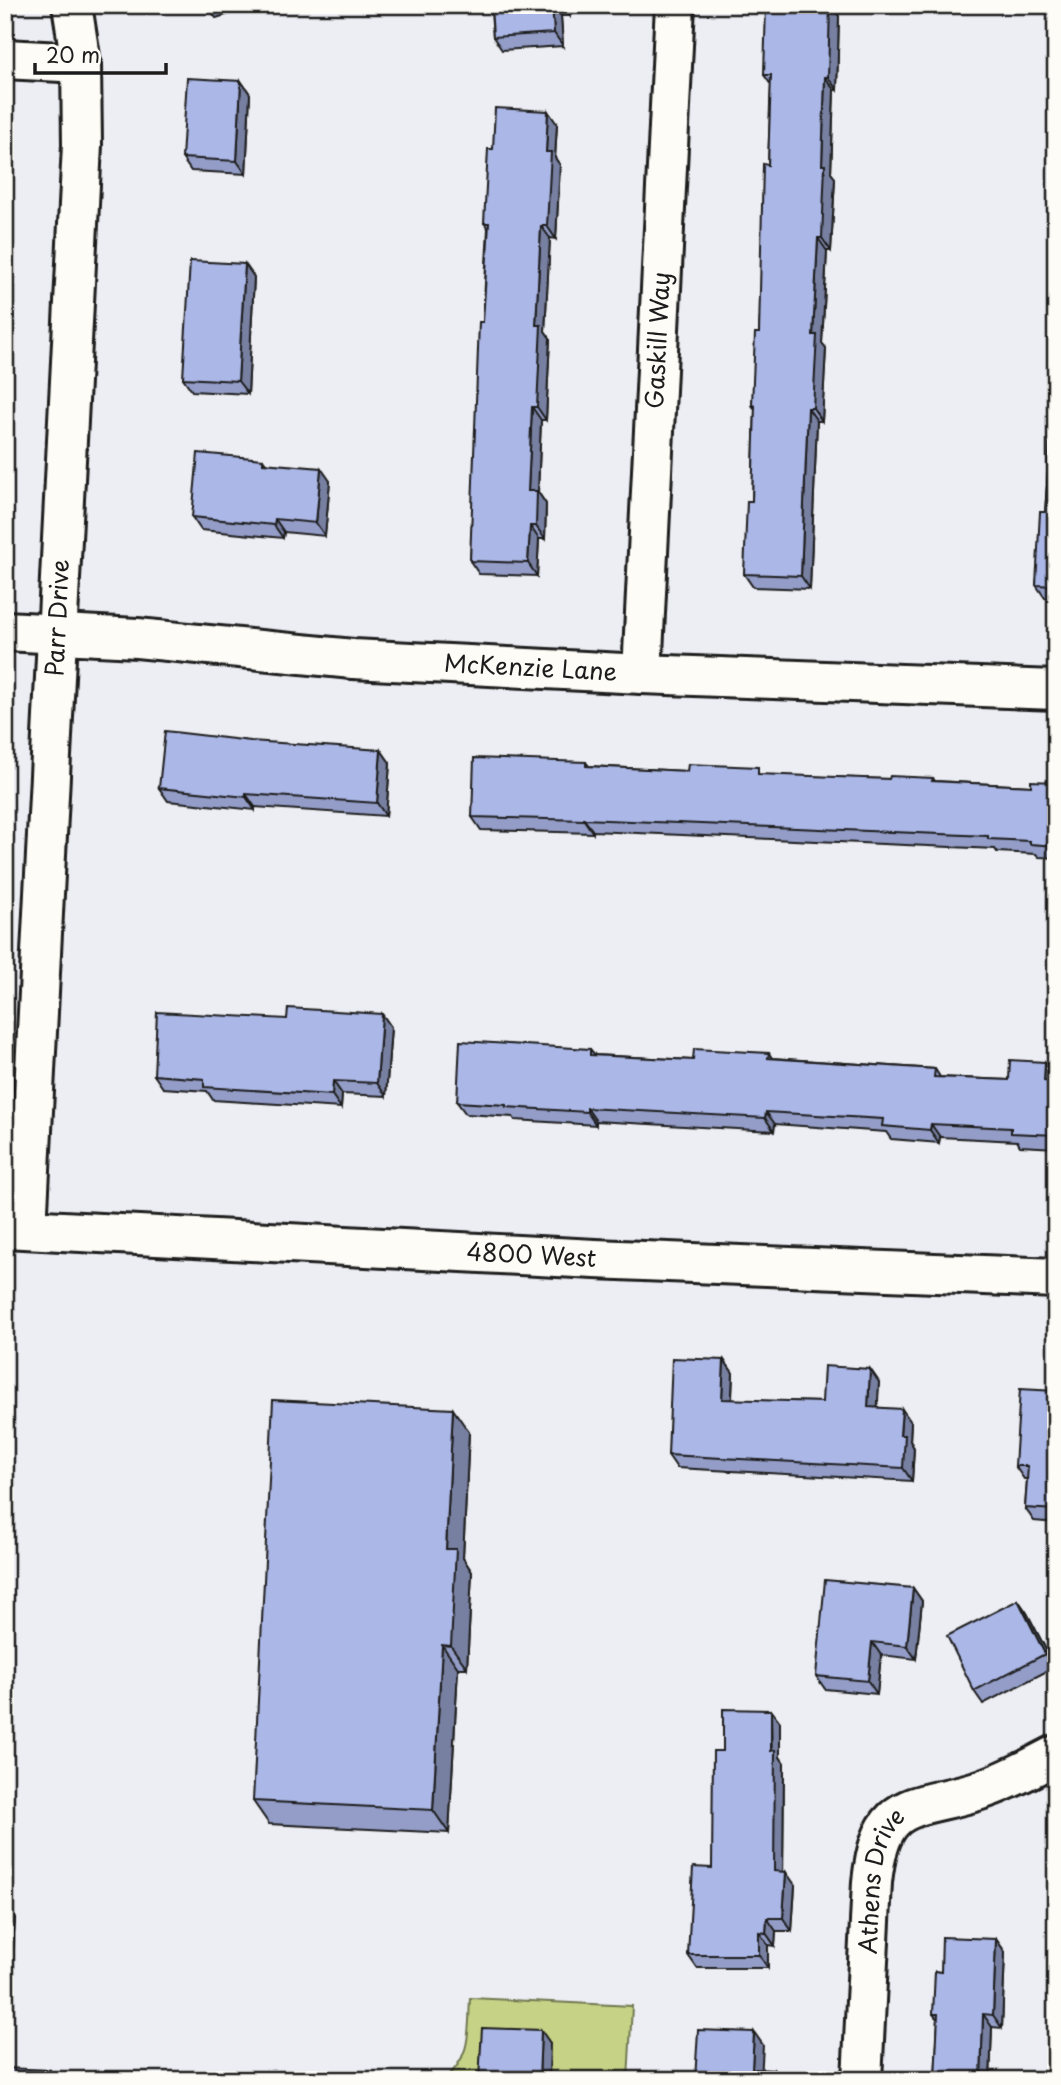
<svg xmlns="http://www.w3.org/2000/svg" width="1061" height="2085" font-family="'Playpen Sans',sans-serif">
<style>
.green{fill:#c6d386;stroke:#717851;stroke-width:2}
.lines{fill:none;stroke-linecap:round;stroke-linejoin:round}
.minor-casing{stroke:#1c1c1c;stroke-width:44}
.minor{stroke:#fdfcf7;stroke-width:38}
.wall{fill:#939dc7;stroke:#1c1c1c;stroke-width:2}
.shaded-wall{fill:#7880a2;stroke:#1c1c1c;stroke-width:2}
.building{fill:#abb7e7;stroke:#1c1c1c;stroke-width:2}
.labels{text-anchor:middle;stroke-width:7;stroke-linejoin:round;paint-order:stroke}
.street-label{font-size:24px;fill:#1c1c1c;stroke:#fdfcf7}
</style>
<rect width="100%" height="100%" fill="#edeef4"/>
<filter id="ink" filterUnits="userSpaceOnUse"><feTurbulence type="fractalNoise" baseFrequency=".0143" numOctaves="2"/><feDisplacementMap in="SourceGraphic" scale="14" xChannelSelector="R" yChannelSelector="G"/><feConvolveMatrix kernelMatrix="1 2 1 2 8 2 1 2 1" color-interpolation-filters="sRGB"/></filter>
<g filter="url(#ink)">
<path class="green" d="M470,1998L632,2006L628,2080H444C472,2056 468,2032 470,1998Z"/>
<g class="lines">
<defs>
<g id="minor">
<path d="M5,59L81,63"/>
<path id="s1" d="M5,631L137,638L353,659L642,674L1056,690"/>
<path id="s2" d="M642,674L675,5"/>
<path id="s3" d="M5,1228L595,1259L1056,1278"/>
<path id="s4" d="M27,1229L82,145L81,63L72,5"/>
<path id="s5" d="M862,2080L872,1882C881,1798 910,1811 977,1791C1004,1783 1030,1768 1056,1755"/>
</g>
</defs>
<use href="#minor" class="minor-casing"/>
<use href="#minor" class="minor"/>
</g>
<g class="wall">
<path d="M207,5H258L216,18Z"/>
<path d="M466,5H570V16H561L563,46L502,50L493,37L491,11L471,12Z"/>
<path d="M834,10L839,16L837,90H834L831,173L835,178L831,251H827L822,343L826,348L822,421H817L810,589L753,587L744,574L752,501L755,410L752,405L759,333L768,165L771,85L764,75Z"/>
<path d="M241,81L250,94L246,174L191,171L182,158Z"/>
<path d="M557,124L555,158L560,165L556,239L550,238L545,331L550,338L546,420H541L538,492L546,504L545,539H539L537,576L479,574L470,561L488,228L484,223Z"/>
<path d="M245,264L254,277L248,394L192,391L183,378Z"/>
<path d="M1056,304V599L1045,598L1036,585L1045,512L1048,472Z"/>
<path d="M263,459L266,463L330,481L325,536L284,532L283,538L201,530L192,517Z"/>
<path d="M381,750L390,763L386,816L255,807V810L168,801L159,788Z"/>
<path d="M586,762L589,766L763,775L889,779L933,778L935,781L1031,786L1056,782V858L1039,857L1036,854L997,852L995,849L593,831V833L481,830L472,817Z"/>
<path d="M382,1014L391,1027L386,1096L342,1094L341,1108L213,1100L207,1091L163,1088L154,1075L287,1019Z"/>
<path d="M590,1049L595,1055L693,1060L769,1053L772,1058L935,1069L940,1077L1009,1080L1045,1062L1054,1075V1082H1056V1148L1020,1146L1017,1141L940,1137L939,1143L891,1139L886,1132L775,1124L774,1131L596,1121V1125L515,1120L513,1117L466,1114L457,1102Z"/>
<path d="M724,1360L733,1373L732,1400L822,1402L870,1369L879,1382L877,1407L911,1422L910,1441L914,1448L912,1481L677,1468L668,1455Z"/>
<path d="M1056,1391V1523L1034,1521L1025,1508L1027,1479H1024L1015,1466Z"/>
<path d="M469,1432L463,1558L472,1572L467,1668H458L449,1833L269,1824L253,1801Z"/>
<path d="M913,1588L922,1601L916,1659L881,1655L877,1694L825,1689L816,1676Z"/>
<path d="M1018,1600L1027,1613L1055,1667L983,1704L974,1691Z"/>
<path d="M771,1710L780,1722V1757L784,1763L783,1872L795,1885L792,1931H776L775,1946L768,1945V1968H697L688,1955L712,1868L723,1751Z"/>
<path d="M5,1911L10,1912L15,1918L12,1965H5Z"/>
<path d="M996,1939L1005,1952L1002,2028L992,2027L990,2080H935L938,2020L933,2014L941,1972Z"/>
</g>
<g class="shaded-wall">
<path d="M552,5H554L561,16L563,46L554,33Z"/>
<path d="M563,5H570V16Z"/>
<path d="M827,5H834V10L839,16L837,90L828,77Z"/>
<path d="M825,77L834,90L831,173L835,178L831,251L822,238V165Z"/>
<path d="M241,81L250,94L246,174L237,161Z"/>
<path d="M548,111L557,124L555,158L560,165L556,239L547,226L546,152Z"/>
<path d="M541,226L550,238L545,331L550,338L546,420L537,407L536,325Z"/>
<path d="M818,238L827,251L822,343L826,348L822,421L813,408V335Z"/>
<path d="M245,264L254,277L248,394L238,381Z"/>
<path d="M532,407L541,420L538,492L546,504L545,539L536,526L528,491Z"/>
<path d="M808,408L817,421L810,589L801,576Z"/>
<path d="M321,468L330,481L325,536L316,523Z"/>
<path d="M275,519L284,532L283,538L274,525Z"/>
<path d="M530,526L539,539L537,576L528,563Z"/>
<path d="M381,750L390,763L386,816L377,803Z"/>
<path d="M246,794L255,807V810L246,797Z"/>
<path d="M584,819L593,831V833L584,820Z"/>
<path d="M382,1014L391,1027L386,1096L377,1083Z"/>
<path d="M1045,1062L1054,1075L1053,1094L1044,1081Z"/>
<path d="M333,1081L342,1094L341,1108L332,1095Z"/>
<path d="M587,1108L596,1121V1125L587,1112Z"/>
<path d="M766,1112L775,1124L774,1131L765,1118Z"/>
<path d="M931,1124L940,1137L939,1143L930,1130Z"/>
<path d="M724,1360L733,1373L731,1412L722,1399Z"/>
<path d="M870,1369L879,1382L877,1420L868,1407Z"/>
<path d="M453,1409L469,1432L463,1558L472,1572L467,1668L451,1646L446,1549Z"/>
<path d="M902,1409L911,1422L910,1441L914,1448L912,1481L903,1468L900,1435Z"/>
<path d="M913,1588L922,1601L916,1659L907,1646Z"/>
<path d="M1018,1600L1027,1613L1055,1667L1045,1654Z"/>
<path d="M872,1642L881,1655L877,1694L868,1681Z"/>
<path d="M442,1645L458,1668L449,1833L433,1810Z"/>
<path d="M771,1710L780,1722V1757L784,1763L783,1884L774,1871Z"/>
<path d="M786,1872L795,1885L792,1931L783,1918Z"/>
<path d="M10,1912L15,1918L12,1965L7,1958Z"/>
<path d="M767,1918L776,1931L775,1946L766,1933Z"/>
<path d="M759,1932L768,1945V1968L759,1955Z"/>
<path d="M996,1939L1005,1952L1002,2028L993,2015Z"/>
<path d="M983,2014L992,2027L990,2080H981Z"/>
<path d="M541,2030L550,2043L549,2080H539Z"/>
<path d="M754,2032L763,2045L761,2080L752,2069Z"/>
<path d="M50,2070L55,2077V2080H50Z"/>
<path d="M774,2070L782,2080H774Z"/>
</g>
<g class="building">
<path d="M491,5H552L554,33L493,37Z"/>
<path d="M766,5H830L828,77H825L822,165H825L822,238H818L813,335H817L813,408H808L801,576L744,574L747,501H752L755,406L752,405L755,333H759L763,164L768,165L771,75H764Z"/>
<path d="M187,78L241,81L237,161L182,158Z"/>
<path d="M495,108L548,111L546,152H551L547,226H541L536,325H541L537,407H532L528,491H537L536,526H530L528,563L470,561L479,322H483L489,223H484L488,149H493Z"/>
<path d="M1056,207V250H1053Z"/>
<path d="M190,261L245,264L238,381L183,378Z"/>
<path d="M1056,304V586L1036,585L1040,512H1045L1048,472Z"/>
<path d="M198,453L263,459V463L321,468L316,523L275,519L274,525L192,517Z"/>
<path d="M165,731L251,741L381,750L377,803L246,794V797L159,788Z"/>
<path d="M474,758L586,762V766L687,771L688,764L758,767V774L889,779L890,776L933,778L932,781L1031,786V781L1056,782V846L1030,844V841L988,839V836L584,819V820L472,817Z"/>
<path d="M288,1008L382,1014L377,1083L333,1081L332,1095L204,1087V1079L154,1075L157,1012L287,1019Z"/>
<path d="M460,1041L590,1049V1055L693,1060L694,1049L769,1053L768,1058L935,1069L934,1077L1009,1080L1010,1060L1045,1062L1044,1081L1056,1082V1135L1011,1133V1128L931,1124L930,1130L882,1126L883,1119L766,1112L765,1118L587,1108V1112L506,1107V1105L457,1102Z"/>
<path d="M672,1358L724,1360L722,1399L822,1402L824,1366L870,1369L868,1407L902,1409L900,1435H905L903,1468L668,1455Z"/>
<path d="M1020,1389L1056,1391V1510L1025,1508L1028,1466H1015Z"/>
<path d="M273,1400L453,1409L446,1549H456L451,1646L442,1645L433,1810L253,1801Z"/>
<path d="M825,1580L913,1588L907,1646L872,1642L868,1681L816,1676Z"/>
<path d="M1018,1600L1045,1654L974,1691L947,1636Z"/>
<path d="M723,1709L771,1710V1751L775,1750L774,1871L786,1872L783,1918H767L766,1933L759,1932V1955H688L693,1867L712,1868L713,1751H723Z"/>
<path d="M5,1911L10,1912L7,1958H5Z"/>
<path d="M942,1937L996,1939L993,2015L983,2014L981,2080H935L938,2014H933L935,1971L941,1972Z"/>
<path d="M482,2028L541,2030L539,2080H479Z"/>
<path d="M698,2030L754,2032L752,2069L774,2070V2080H695Z"/>
<path d="M5,2068L50,2070V2080H5Z"/>
</g>
</g>
<g class="labels">
<g class="street-label">
<text dy="8" stroke="none"><textPath href="#s2" startOffset="334">Gaskill Way</textPath></text>
<text dy="8" stroke="none"><textPath href="#s4" startOffset="612">Parr Drive</textPath></text>
<text dy="8" stroke="none"><textPath href="#s1" startOffset="527">McKenzie Lane</textPath></text>
<text dy="8" stroke="none"><textPath href="#s3" startOffset="527">4800 West</textPath></text>
<text dy="8" stroke="none"><textPath href="#s5" startOffset="201">Athens Drive</textPath></text>
</g>
</g>
<rect width="1061" height="2085" fill="none" stroke="#fdfcf7" stroke-width="28"/>
<rect x="14" y="14" width="1033" height="2057" fill="none" stroke="#1c1c1c" stroke-width="2.5" filter="url(#ink)"/>
<path d="M35 63v10h131v-10" fill="none" stroke="#1c1c1c" stroke-width="3.5"/>
<text x="46" y="63" font-size="21" fill="#1c1c1c" stroke="#fdfcf7" stroke-width="5" paint-order="stroke">20 m</text>
</svg>
